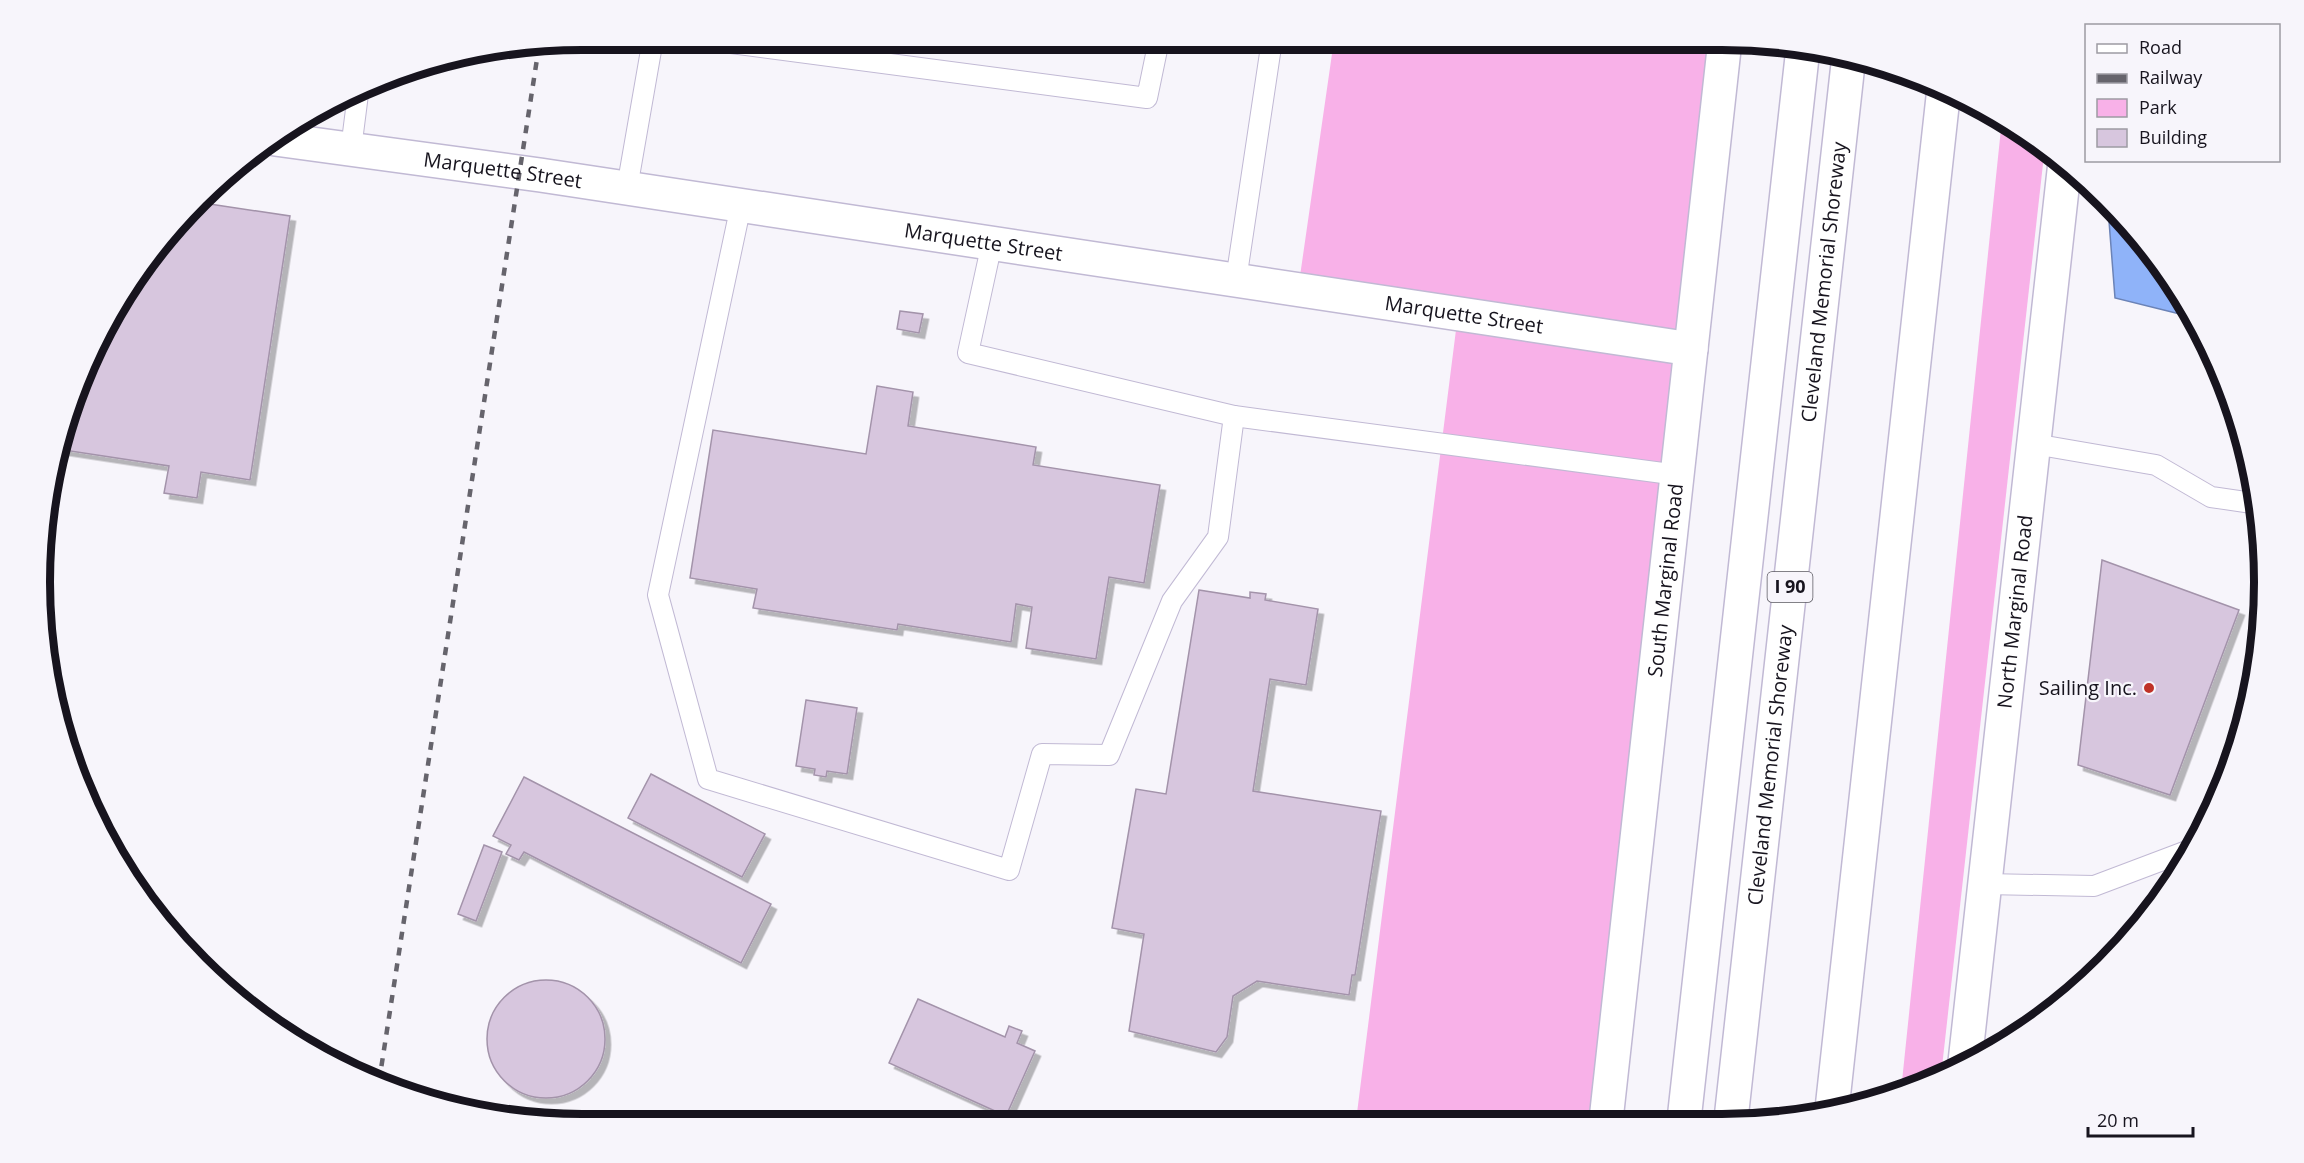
<svg xmlns="http://www.w3.org/2000/svg" width="2304" height="1163" font-family="'Open Sans',sans-serif">
<style>
.green{fill:#f8b1e8}
.water{fill:#8fb3f9;stroke:#6b83b7;stroke-width:1.5}
.building{fill:#d7c6de;stroke:#a393aa;stroke-width:1.5;filter:url(#shadow)}
.lines{fill:none;stroke-linecap:round;stroke-linejoin:round}
.lane-casing{stroke:#c1b9d4;stroke-width:22}
.street-casing{stroke:#c1b9d4;stroke-width:36}
.secondary-casing{stroke:#c1b9d4;stroke-width:36}
.highway-casing{stroke:#c1b9d4;stroke-width:36}
.lane{stroke:#fff;stroke-width:20}
.street{stroke:#fff;stroke-width:33}
.secondary{stroke:#fff;stroke-width:33}
.highway{stroke:#fff;stroke-width:33}
.rail{stroke:#66646c;stroke-width:4.5;stroke-dasharray:8 8;stroke-linecap:butt}
.poi-dot{fill:#bf3227;stroke:#f7f5fb;stroke-width:2}
.labels{text-anchor:middle;stroke-width:4.5;stroke-linejoin:round;paint-order:stroke}
.shield{fill:#f7f5fb;stroke:#5a5860;stroke-width:1.5}
.shield-label{font-size:18px;font-weight:bold;fill:#17141e}
.street-label{font-size:20px;fill:#17141e;stroke:#f7f5fb}
.poi-label{font-size:20px;fill:#17141e;stroke:#f7f5fb;text-anchor:end}
.rim{fill:none;stroke:#17141e;stroke-width:8}
</style>
<defs>
<filter id="shadow"><feDropShadow dx="5.5" dy="5.5" stdDeviation="0" flood-color="#0004"/></filter>
</defs>
<rect width="100%" height="100%" fill="#f7f5fb"/>
<g class="green">
<path d="M1334,40H1725L1606,1120L1356,1121L1458,314L1298,290Z"/>
<path d="M2002,119L2045,146L1941,1076L1930,1083L1901,1091Z"/>
</g>
<path class="water" d="M2111,205L2130,224L2196,318L2115,298L2109,221Z"/>
<g class="building">
<path d="M203,203L290,216L250,480L201,472L197,498L164,493L169,466L57,449L80,374L130,280Z"/>
<path d="M900,311L923,314L919,333L897,329Z"/>
<path d="M877,386L913,392L908,426L1036,447L1033,465L1160,485L1144,583L1109,577L1096,659L1026,648L1032,607L1016,604L1011,642L898,624L897,630L753,608L757,589L690,578L713,430L866,454Z"/>
<path d="M2102,560L2239,610L2170,795L2078,765Z"/>
<path d="M1199,590L1250,598V592L1266,594L1265,600L1318,609L1306,685L1270,679L1253,791L1381,811L1355,975H1352L1349,995L1257,981L1233,996L1227,1037L1216,1052L1129,1031L1144,934L1112,928L1136,789L1166,794Z"/>
<path d="M806,700L857,708L847,774L827,771L826,777L814,775L815,769L796,766Z"/>
<path d="M651,774L765,834L742,877L628,818Z"/>
<path d="M524,777L771,904L741,963L524,852L519,860L506,854L511,845L493,836Z"/>
<path d="M484,845L502,852L476,921L458,914Z"/>
<circle cx="546" cy="1039" r="59"/>
<path d="M918,999L1005,1037L1009,1026L1022,1031L1017,1043L1035,1051L1006,1116L889,1063Z"/>
</g>
<g class="lines">
<defs>
<g id="lane">
<path d="M701,39L1147,98L1159,40"/>
<path d="M351,149L358,94"/>
<path d="M627,188L653,39"/>
<path d="M741,205L658,595L708,779L1009,870L1042,754L1109,755L1172,601L1218,537L1234,416L968,353L992,243"/>
<path d="M1236,280L1272,40"/>
<path d="M1234,416L1678,475"/>
<path d="M2034,444L2156,465L2211,497L2259,504"/>
<path d="M1985,884L2094,886L2192,849"/>
</g>
<g id="street">
<path id="s1" d="M275,139L540,175L1691,349"/>
<path id="s2" d="M1965,1062L2065,162"/>
</g>
<g id="secondary">
<path id="s3" d="M1606,1120L1725,40"/>
</g>
<g id="highway">
<path d="M1832,1109L1944,88"/>
<path id="s4" d="M1731,1119L1849,55"/>
<path d="M1684,1120L1803,48"/>
</g>
</defs>
<use href="#lane" class="lane-casing"/>
<use href="#street" class="street-casing"/>
<use href="#secondary" class="secondary-casing"/>
<use href="#highway" class="highway-casing"/>
<use href="#lane" class="lane"/>
<use href="#street" class="street"/>
<use href="#secondary" class="secondary"/>
<use href="#highway" class="highway"/>
<path class="rail" d="M379,1082L539,46"/>
</g>
<circle class="poi-dot" cx="2149" cy="688" r="6"/>
<g class="labels">
<rect class="shield" x="1767.5" y="572" width="45" height="30" rx="4.5"/>
<g class="shield-label">
<text x="1790" y="593">I 90</text>
</g>
<g class="street-label">
<text dy="7" stroke="none"><textPath href="#s1" startOffset="230">Marquette Street</textPath></text>
<text dy="7" stroke="none"><textPath href="#s1" startOffset="716">Marquette Street</textPath></text>
<text dy="7" stroke="none"><textPath href="#s4" startOffset="842">Cleveland Memorial Shoreway</textPath></text>
<text dy="7" stroke="none"><textPath href="#s1" startOffset="1202">Marquette Street</textPath></text>
<text dy="7" stroke="none"><textPath href="#s3" startOffset="543">South Marginal Road</textPath></text>
<text dy="7" stroke="none"><textPath href="#s2" startOffset="453">North Marginal Road</textPath></text>
<text dy="7" stroke="none"><textPath href="#s4" startOffset="356">Cleveland Memorial Shoreway</textPath></text>
</g>
<g class="poi-label">
<text x="2137" y="695">Sailing Inc.</text>
</g>
</g>
<path d="M0 0H2304V1163H0ZM582 50H1722A532 532 0 0 1 2254 582V582A532 532 0 0 1 1722 1114H582A532 532 0 0 1 50 582V582A532 532 0 0 1 582 50Z" fill="#f7f5fb" fill-rule="evenodd"/>
<path class="rim" d="M582 50H1722A532 532 0 0 1 2254 582V582A532 532 0 0 1 1722 1114H582A532 532 0 0 1 50 582V582A532 532 0 0 1 582 50Z"/>
<rect x="2085" y="24" width="195" height="138" fill="#f7f5fb" stroke="#9d9ba3" stroke-width="1.5"/>
<rect x="2097" y="44" width="30" height="9" fill="#ffffff" stroke="#9d9ba3" stroke-width="1.5"/>
<text x="2139" y="54" font-size="18" fill="#17141e">Road</text>
<rect x="2097" y="74" width="30" height="9" fill="#66646c" stroke="#9d9ba3" stroke-width="1.5"/>
<text x="2139" y="84" font-size="18" fill="#17141e">Railway</text>
<rect x="2097" y="99" width="30" height="18" fill="#f8b1e8" stroke="#9d9ba3" stroke-width="1.5"/>
<text x="2139" y="114" font-size="18" fill="#17141e">Park</text>
<rect x="2097" y="129" width="30" height="18" fill="#d7c6de" stroke="#9d9ba3" stroke-width="1.5"/>
<text x="2139" y="144" font-size="18" fill="#17141e">Building</text>
<path d="M2088 1127v9h105v-9" fill="none" stroke="#17141e" stroke-width="3"/>
<text x="2097" y="1127" font-size="18" fill="#17141e" stroke="#f7f5fb" stroke-width="4.5" paint-order="stroke">20 m</text>
</svg>
